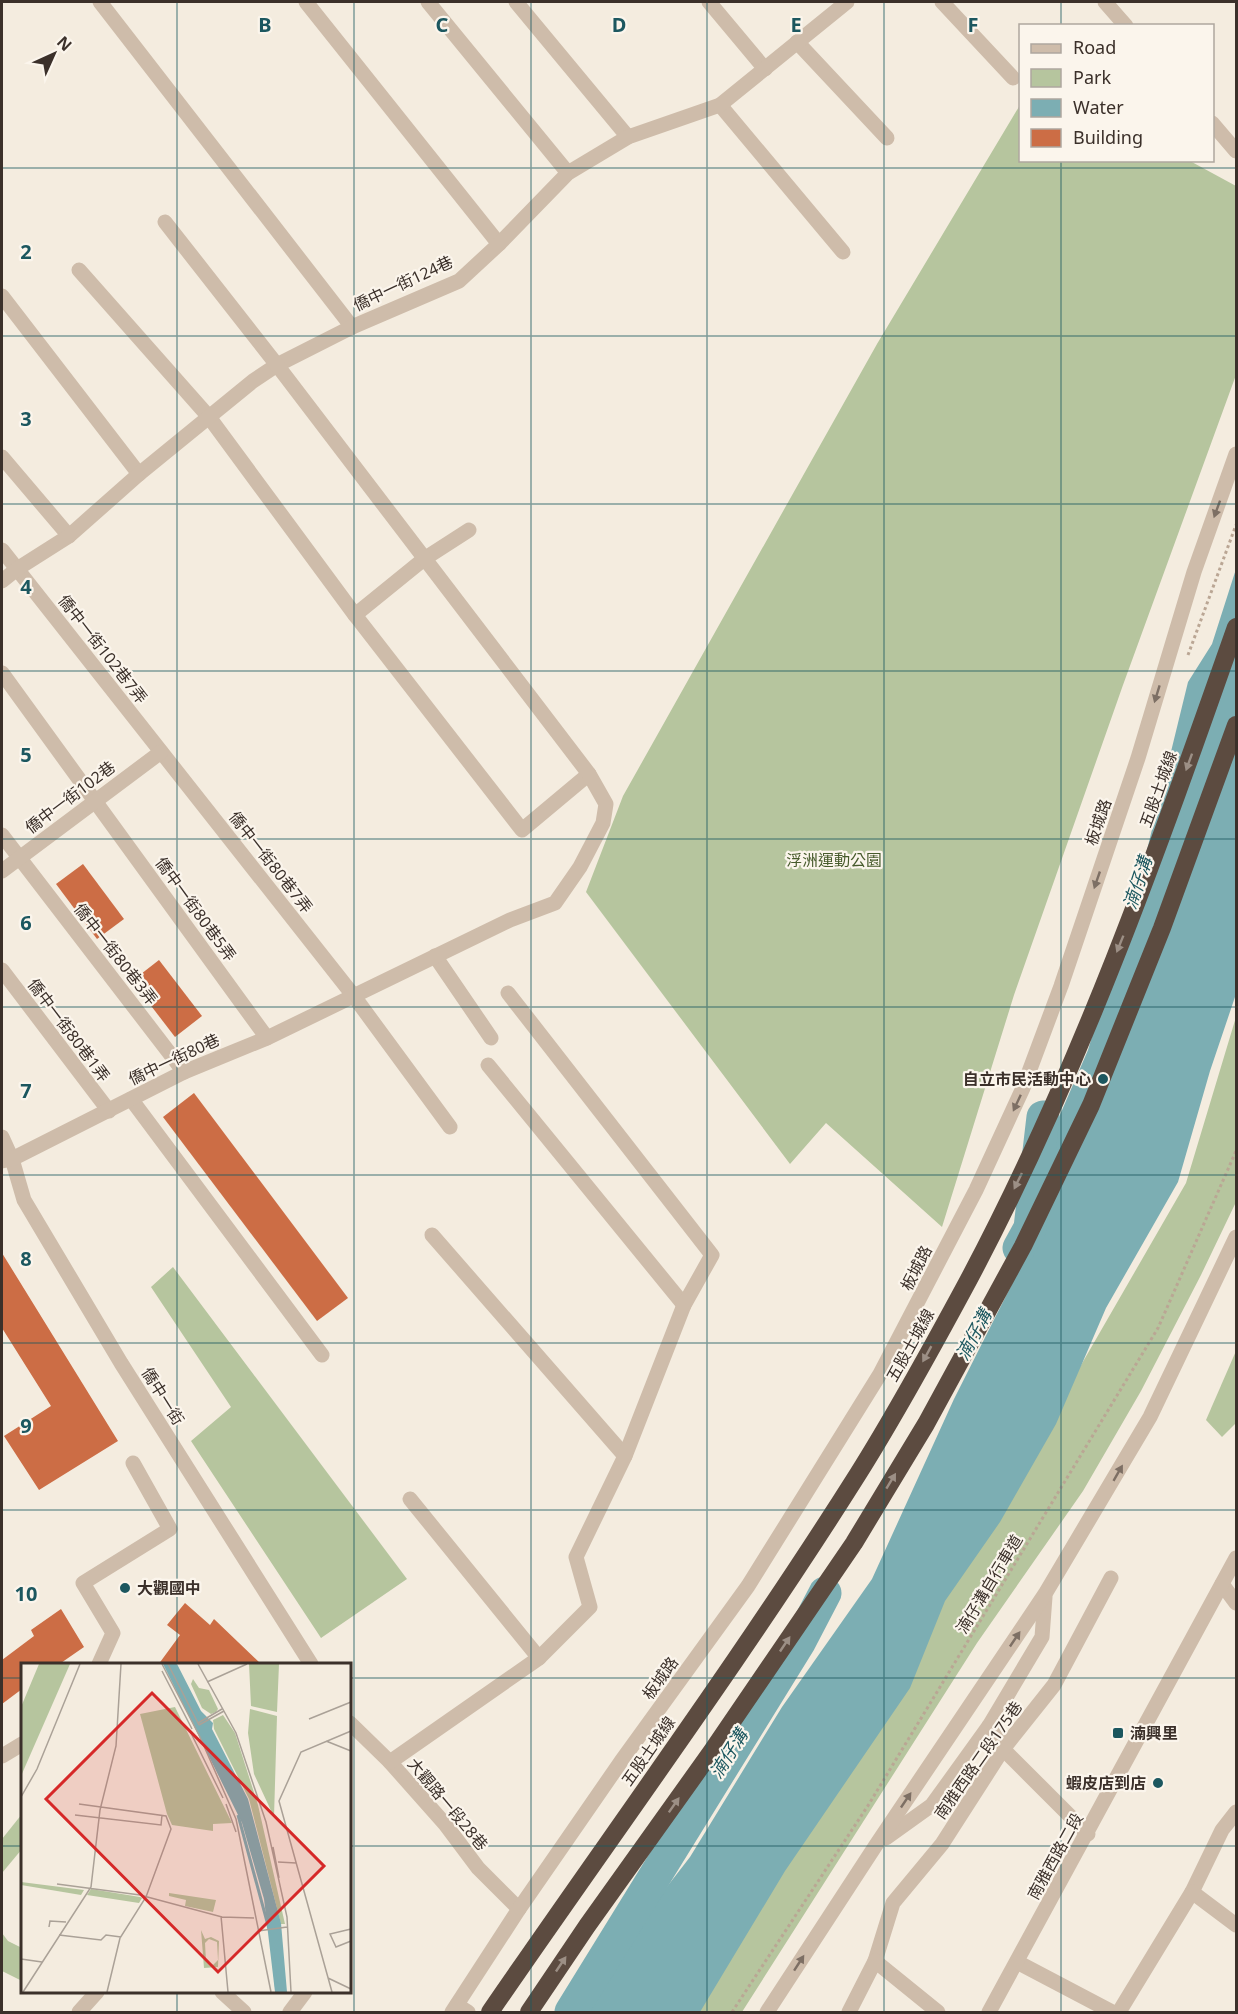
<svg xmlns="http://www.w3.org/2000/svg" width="1238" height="2014" font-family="'Noto Sans','Noto Sans TC',sans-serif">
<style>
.green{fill:#b6c59e}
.water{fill:#7caeb3}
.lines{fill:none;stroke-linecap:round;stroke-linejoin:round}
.river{stroke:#7caeb3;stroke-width:33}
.building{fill:#cc6d45}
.path{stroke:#baa694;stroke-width:3;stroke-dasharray:3 3;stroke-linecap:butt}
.minor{stroke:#cebcaa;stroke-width:15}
.highway{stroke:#5c4b40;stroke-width:18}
.minor-bridge{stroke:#cebcaa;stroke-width:15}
.oneway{fill:#7d6f64}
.oneway2{fill:#9c8f85}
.grid{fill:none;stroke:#1c575f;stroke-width:1.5;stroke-opacity:0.55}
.poi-dot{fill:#1c575f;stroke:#fbf5ec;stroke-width:2}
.labels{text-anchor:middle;stroke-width:4.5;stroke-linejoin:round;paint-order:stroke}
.street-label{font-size:16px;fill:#3b302a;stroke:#fbf5ec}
.park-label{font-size:16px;fill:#475b2c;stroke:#fbf5ec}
.poi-label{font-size:16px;font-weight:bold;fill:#3b302a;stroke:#fbf5ec;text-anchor:end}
.water-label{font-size:18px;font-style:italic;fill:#1c575f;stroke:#fbf5ec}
.inset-river{fill:none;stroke:#7caeb3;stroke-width:3}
.inset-road{fill:none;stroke:#aaa197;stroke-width:1.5}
.view{fill:#d62828;fill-opacity:0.15;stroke:#d62828;stroke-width:3}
.inset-edge{fill:none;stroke:#3b302a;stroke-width:3}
.grid-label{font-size:20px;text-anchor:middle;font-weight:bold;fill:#1c575f;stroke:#fbf5ec;stroke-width:4.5;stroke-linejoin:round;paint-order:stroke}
</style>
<rect width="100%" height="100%" fill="#f4ecdf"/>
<g class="green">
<path d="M1020,105V160L1190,161L1236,186V375L1123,685L1014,995L942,1227L826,1123L790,1164L586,892L623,796L877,344Z"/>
<path d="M1236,1017V1202L1201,1275L1141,1391L1083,1491L977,1643L742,2012H689L1024,1464L1186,1183Z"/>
<path d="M173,1267L407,1579L321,1638L191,1441L231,1407L151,1287Z"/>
<path d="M1236,1351V1423L1222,1437L1206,1420Z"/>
<path d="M22,1814V1849L2,1873V1839Z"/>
<path d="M2,1933L8,1941L22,1948V1981L2,1971Z"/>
</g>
<path class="water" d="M1236,569V994L1210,1071L1178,1182L1106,1308L1056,1424L1000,1522L945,1601L910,1688L785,1871L700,2012H572L611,1959L690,1857L782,1707L872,1579L954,1399L1011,1286L1053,1131L1088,1050L1147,850L1188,682L1212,644Z"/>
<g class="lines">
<g class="river">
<path d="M1019,1248L1030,1228L1043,1117"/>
<path d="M571,2012L800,1641L825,1593"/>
</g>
</g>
<g class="building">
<path d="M83,864L124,919L97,939L56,884Z"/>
<path d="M159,960L202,1016L175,1037L132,981Z"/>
<path d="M194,1093L348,1298L317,1321L163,1117Z"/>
<path d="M2,1253L118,1441L39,1490L4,1436L51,1406L2,1328Z"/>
<path d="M185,1603L210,1625L214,1619L262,1665H158L180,1635L167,1625Z"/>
<path d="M61,1609L84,1647L58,1665H22V1689L2,1704V1660L34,1636L31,1630Z"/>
</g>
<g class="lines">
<g class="path">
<path d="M1188,655L1236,525"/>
<path d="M732,2012L869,1804L1158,1328L1236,1151"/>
</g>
<g class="minor">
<path d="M100,2L352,327"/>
<path d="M306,2L499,244"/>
<path d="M428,2L568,173"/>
<path d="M516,2L628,137"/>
<path d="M709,2L765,69"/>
<path d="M942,2L1013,78"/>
<path d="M1105,2L1126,26"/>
<path d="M797,42L887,138"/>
<path d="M720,105L843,252"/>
<path d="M1212,123L1236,151"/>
<path d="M79,270L209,417L355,615L522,830L589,774"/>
<path d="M2,296L139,474"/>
<path d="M2,457L69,536"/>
<path d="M2,550L353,995L450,1127"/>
<path d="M2,581L17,569L69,536L139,474L253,381L277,365L352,327L459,281L499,244L568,173L628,137L720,105L847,2"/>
<path d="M355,615L424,559L469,530"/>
<path d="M2,673L267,1038"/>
<path d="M2,835L184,1072"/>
<path d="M2,871L161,752"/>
<path d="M435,956L491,1038"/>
<path d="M2,970L109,1111"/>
<path d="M488,1065L684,1305"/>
<path d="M131,1099L322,1355"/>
<path d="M2,1137L12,1159L24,1200L121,1363L311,1664"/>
<path d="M2,1161L12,1159L184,1072L267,1038L510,920L555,903L580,867L603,823L606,804L589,774L277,365L165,222"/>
<path d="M432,1235L625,1456"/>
<path d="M410,1499L539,1658"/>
<path d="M1222,1584L1236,1603"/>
<path d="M99,1664L113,1633L83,1583L170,1529L133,1463"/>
<path d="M350,1723L390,1762L445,1824L478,1868L519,1909"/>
<path d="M989,1726L1003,1749L1088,1834"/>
<path d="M2,1756L22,1744"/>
<path d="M390,1762L539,1658L590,1607L576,1557L625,1456L684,1305L712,1255L508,993"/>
<path d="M886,1838L932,1805L989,1726L1042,1637L1045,1597"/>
<path d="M1192,1892L1222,1830L1236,1812"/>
<path d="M875,1961L893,1903L942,1844L1003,1749L1054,1685L1111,1578"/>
<path d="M1017,1962L1112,2012"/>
<path d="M222,1992L244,2012"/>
<path d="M79,2012L97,1992"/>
<path d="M290,2012L305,1992"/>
<path d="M452,2012L519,1909L622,1760L748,1586L880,1374L976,1190L1023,1088L1061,986L1138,758L1194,572L1236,454"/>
<path d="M767,2012L876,1845L1045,1594L1150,1417L1236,1237"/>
<path d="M849,2012L875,1961L938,2012"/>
<path d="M989,2012L1236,1558"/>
<path d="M1119,2012L1192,1892L1236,1925"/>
</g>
<g class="highway">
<path d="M490,2012C613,1833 742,1658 858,1474C897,1412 933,1346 968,1281C1079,1073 1158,849 1236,627"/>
<path d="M529,2012L587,1926L712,1751L854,1543L926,1424L1023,1246L1091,1105L1162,928L1236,725"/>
</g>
<path class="minor-bridge" d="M457,2005L468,2012"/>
</g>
<defs><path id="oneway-solid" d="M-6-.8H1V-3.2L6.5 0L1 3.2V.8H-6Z" transform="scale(1.5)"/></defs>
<g class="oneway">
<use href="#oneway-solid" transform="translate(1217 509) rotate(110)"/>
<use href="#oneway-solid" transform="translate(1157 694) rotate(107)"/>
<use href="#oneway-solid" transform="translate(1097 880) rotate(109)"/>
<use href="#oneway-solid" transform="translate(1017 1103) rotate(115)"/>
<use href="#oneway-solid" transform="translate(1118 1473) rotate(-60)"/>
<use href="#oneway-solid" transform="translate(1015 1639) rotate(-56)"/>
<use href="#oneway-solid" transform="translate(906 1800) rotate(-56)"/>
<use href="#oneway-solid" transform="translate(799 1963) rotate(-57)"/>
</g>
<g class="oneway2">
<use href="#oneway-solid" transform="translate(1189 762) rotate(110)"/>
<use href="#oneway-solid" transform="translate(1120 944) rotate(112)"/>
<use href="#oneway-solid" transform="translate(1018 1181) rotate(116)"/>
<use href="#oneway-solid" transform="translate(927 1354) rotate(119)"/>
<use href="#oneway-solid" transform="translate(891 1481) rotate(-59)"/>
<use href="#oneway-solid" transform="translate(785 1644) rotate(-56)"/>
<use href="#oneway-solid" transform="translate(674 1805) rotate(-55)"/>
<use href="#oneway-solid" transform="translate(561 1964) rotate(-56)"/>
</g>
<path class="grid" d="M177,2V1664M354,2V2012M531,2V2012M707,2V2012M884,2V2012M1061,2V26M1061,160V2012M2,168H1236M2,336H1236M2,504H1236M2,671H1236M2,839H1236M2,1007H1236M2,1175H1236M2,1343H1236M2,1510H1236M2,1678H22M350,1678H1236M2,1846H22M350,1846H1236M177,1992V2012"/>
<g class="poi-dot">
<circle cx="1103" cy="1079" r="6"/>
<circle cx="125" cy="1588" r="6"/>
<rect x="1112" y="1727" width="12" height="12" rx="3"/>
<circle cx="1158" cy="1783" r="6"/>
</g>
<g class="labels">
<g class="street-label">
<text transform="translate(403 283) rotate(-25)" y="6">僑中一街124巷</text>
<text transform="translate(103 649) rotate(52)" y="6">僑中一街102巷7弄</text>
<text transform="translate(1158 789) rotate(-70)" y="6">五股土城線</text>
<text transform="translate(70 797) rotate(-37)" y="6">僑中一街102巷</text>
<text transform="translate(1098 822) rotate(-71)" y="6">板城路</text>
<text transform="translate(271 862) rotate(52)" y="6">僑中一街80巷7弄</text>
<text transform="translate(196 909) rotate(54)" y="6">僑中一街80巷5弄</text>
<text transform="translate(116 954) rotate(52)" y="6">僑中一街80巷3弄</text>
<text transform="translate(69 1030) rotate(53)" y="6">僑中一街80巷1弄</text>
<text transform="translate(174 1059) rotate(-25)" y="6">僑中一街80巷</text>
<text transform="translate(916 1268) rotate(-63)" y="6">板城路</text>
<text transform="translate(910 1345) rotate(-61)" y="6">五股土城線</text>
<text transform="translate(163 1396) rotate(58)" y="6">僑中一街</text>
<text transform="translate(989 1584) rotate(-59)" y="6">湳仔溝自行車道</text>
<text transform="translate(660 1678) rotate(-54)" y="6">板城路</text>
<text transform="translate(648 1751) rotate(-55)" y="6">五股土城線</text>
<text transform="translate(978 1760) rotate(-55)" y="6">南雅西路二段175巷</text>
<text transform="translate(448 1804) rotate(50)" y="6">大觀路一段28巷</text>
<text transform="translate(1055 1856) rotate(-61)" y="6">南雅西路二段</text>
</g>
<g class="park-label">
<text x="834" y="866">浮洲運動公園</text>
</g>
<g class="poi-label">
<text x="1091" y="1085">自立市民活動中心</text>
<text x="137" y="1594" text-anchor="start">大觀國中</text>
<text x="1130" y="1739" text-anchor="start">湳興里</text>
<text x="1146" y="1789">蝦皮店到店</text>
</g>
<g class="water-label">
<text transform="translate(1138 883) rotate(-72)" y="6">湳仔溝</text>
<text transform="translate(974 1335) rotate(-62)" y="6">湳仔溝</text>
<text transform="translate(729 1754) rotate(-58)" y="6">湳仔溝</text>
</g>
</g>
<g transform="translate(21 1663)">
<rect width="330" height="330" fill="#f4ecdf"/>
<path d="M18,1H49L0,113V44ZM228,1H258L256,49L230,43ZM172,16L178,25L188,27L197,46L195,49L190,51L181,45L170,21ZM154,44L211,160L192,161V168L151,162L146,151L119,51ZM229,46L256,53L253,154L233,111L227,70ZM202,52L214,70L237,142L264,261H260L228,136L193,66L192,57ZM0,219L63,227L60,232L0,222ZM70,226L119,234L121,235L118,240L66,232ZM148,230L195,237L192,249L164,243L165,237L148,233ZM180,267L184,276L190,274L198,278L197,304L183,305ZM188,276L196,279L197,297L192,302L185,298L184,280Z" fill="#b6c59e" fill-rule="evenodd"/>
<path d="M142,1H156L180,48L192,60L191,66L227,136L260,260L266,329H254L243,236L221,160Z" fill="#7caeb3"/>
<path class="inset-river" d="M217,152L248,266M252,291L256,329"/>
<path class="inset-road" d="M141,1L179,74L215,156L250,329M147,1L178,62M177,1L215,70L245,159L266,254L270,329M141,8L171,66M186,19L226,1M288,56L330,39M177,60L201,46M178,62L203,48M168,66L202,135M305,78L330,88M0,134L16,106L59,1M58,141L145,153L150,166L125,234L99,275L86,329M205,141L215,169M54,152L140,162L141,152M252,184L258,215M257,199L275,200M36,221L119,232L201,254L233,255M200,253L207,329M28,264L29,258L45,259M237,268L266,264M38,272L80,277L85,272L100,274M330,278L315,284L309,271L330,266M0,296L21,299M307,315L330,326M2,329L70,224L79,147L95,83L100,1M311,329L258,138L280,89L330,68"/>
<path class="view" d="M131,30L303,203L197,309L25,136Z"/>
<rect width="330" height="330" class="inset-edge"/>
</g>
<g class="grid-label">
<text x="265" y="32">B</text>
<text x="442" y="32">C</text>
<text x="619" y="32">D</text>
<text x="796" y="32">E</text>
<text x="973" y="32">F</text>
<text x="26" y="259">2</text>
<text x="26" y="426">3</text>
<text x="26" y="594">4</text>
<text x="26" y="762">5</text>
<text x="26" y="930">6</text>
<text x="26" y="1098">7</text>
<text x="26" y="1266">8</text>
<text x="26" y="1433">9</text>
<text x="26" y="1601">10</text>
</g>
<rect width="1238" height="2014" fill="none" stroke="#3b302a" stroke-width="6"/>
<rect x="1019" y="24" width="195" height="138" fill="#fbf5ec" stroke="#aea69e" stroke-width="1.5"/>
<rect x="1031" y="44" width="30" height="9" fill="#cebcaa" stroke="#aea69e" stroke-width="1.5"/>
<text x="1073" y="54" font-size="18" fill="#3b302a">Road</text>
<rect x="1031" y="69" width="30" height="18" fill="#b6c59e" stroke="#aea69e" stroke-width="1.5"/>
<text x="1073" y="84" font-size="18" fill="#3b302a">Park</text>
<rect x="1031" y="99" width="30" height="18" fill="#7caeb3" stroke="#aea69e" stroke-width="1.5"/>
<text x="1073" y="114" font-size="18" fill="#3b302a">Water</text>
<rect x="1031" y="129" width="30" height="18" fill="#cc6d45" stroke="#aea69e" stroke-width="1.5"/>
<text x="1073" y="144" font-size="18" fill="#3b302a">Building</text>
<g transform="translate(54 54) rotate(45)" stroke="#fbf5ec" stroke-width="4.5" paint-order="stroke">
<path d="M0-4.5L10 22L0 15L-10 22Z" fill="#3b302a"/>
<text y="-9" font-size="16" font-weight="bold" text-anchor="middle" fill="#3b302a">N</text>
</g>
</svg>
